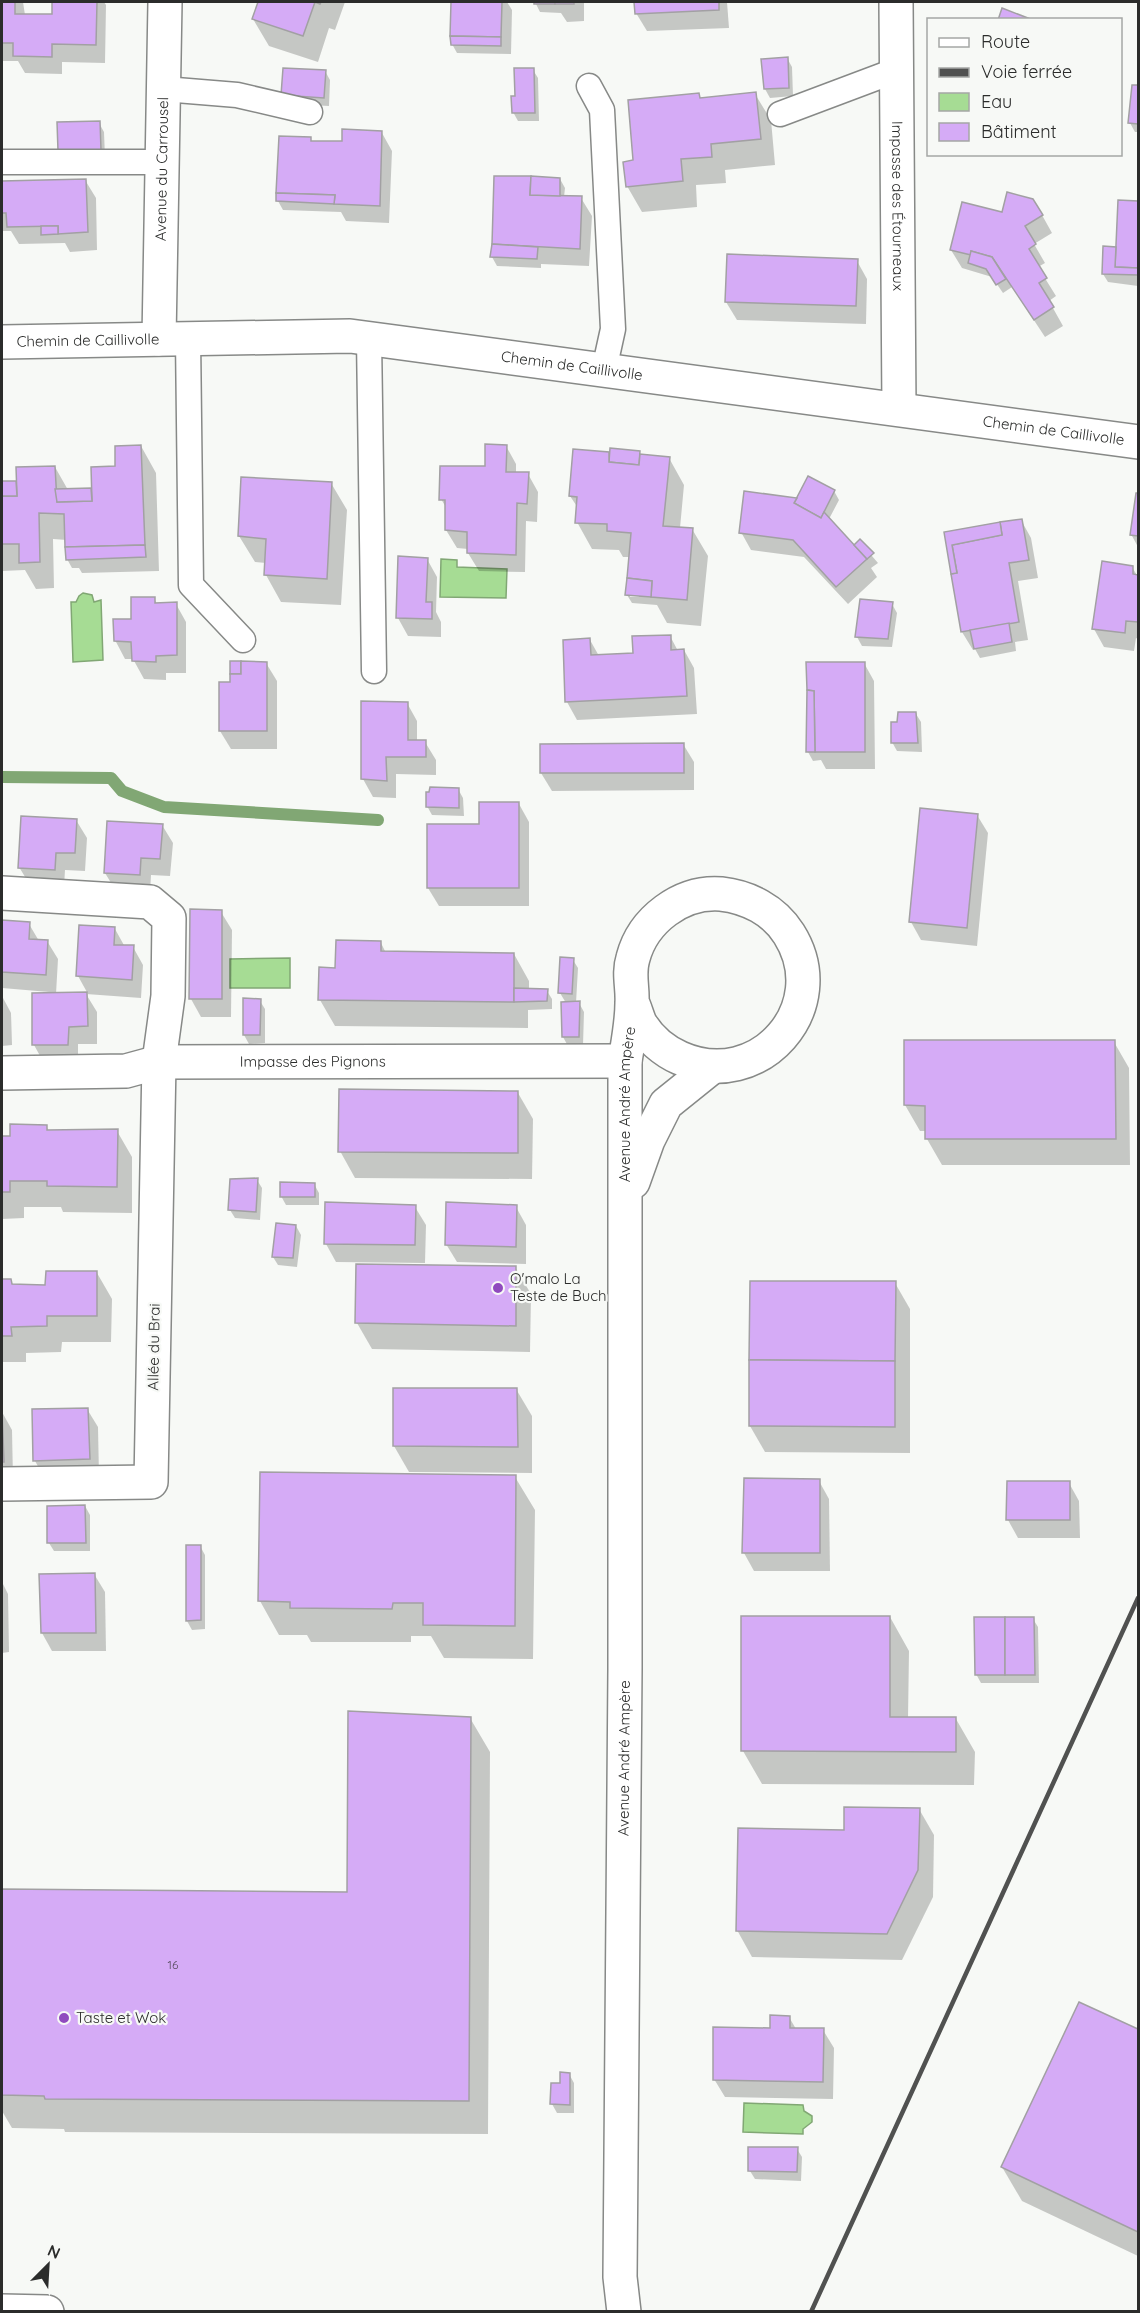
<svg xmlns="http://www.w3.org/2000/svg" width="1140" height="2313" font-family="Quicksand,sans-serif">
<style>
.water{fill:#a6dc94;stroke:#81a774;stroke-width:1.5}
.shadow{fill:#0003;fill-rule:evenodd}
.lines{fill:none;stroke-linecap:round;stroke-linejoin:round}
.stream{stroke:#81a774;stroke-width:12}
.building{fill:#d5abf6;stroke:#a2a0a3;stroke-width:1.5}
.lane-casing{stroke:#878987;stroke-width:27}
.street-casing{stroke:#878987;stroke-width:36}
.secondary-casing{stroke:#878987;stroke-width:36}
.lane{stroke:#fff;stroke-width:24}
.street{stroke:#fff;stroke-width:33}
.secondary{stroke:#fff;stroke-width:33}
.rail{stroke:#505150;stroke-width:4.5}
.poi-dot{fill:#904abe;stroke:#f7f9f6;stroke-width:2}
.labels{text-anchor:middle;stroke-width:4.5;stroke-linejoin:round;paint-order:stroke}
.number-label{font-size:12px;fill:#564c5e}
.street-label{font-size:15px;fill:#2b2c2b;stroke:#f7f9f6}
.poi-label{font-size:15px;fill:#2b2c2b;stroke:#f7f9f6;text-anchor:start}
</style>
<rect width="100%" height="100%" fill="#f7f9f6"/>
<g class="water">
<path d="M441,559L457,560V567L507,569L506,598L440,597Z"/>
<path d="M83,593L92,595L94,602L101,600L103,660L73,662L71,602H76L79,596Z"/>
<path d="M290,958V988H230V959Z"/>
<path d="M744,2103L803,2105L804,2111L812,2116V2122L803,2129V2134L743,2132Z"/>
</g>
<g class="shadow">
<path d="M2,2H23L25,15H54V2H104L106,5L105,63L62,62V74L25,73L18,61H2Z"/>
<path d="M259,2H345L335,30L329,28L318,62L269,46L253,19Z"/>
<path d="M453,2H507L512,10L511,54L457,53L452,44Z"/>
<path d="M535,2H584V21L567,22L561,13L540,12Z"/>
<path d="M636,2H727L729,28L647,31L636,13Z"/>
<path d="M787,58L792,67L793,96L770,98L765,89Z"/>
<path d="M533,70L538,78L539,121H518L513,112L516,97Z"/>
<path d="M325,71L330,80L329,106L288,104L283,95Z"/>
<path d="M1133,87H1138V132H1135L1130,123Z"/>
<path d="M755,94L771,120L775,165L725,170L726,183L696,185L697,207L642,212L627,186L635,161L698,95L701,100Z"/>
<path d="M99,123L104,132L105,158L65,160Z"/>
<path d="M382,133L392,151L389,223L346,221L341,212L283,210L278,201L310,138L312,142L343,143Z"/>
<path d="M495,177L560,179L565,188L564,197L581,198L592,216L589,266L541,264V268L497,266L492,257Z"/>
<path d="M85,180L96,198L97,250L70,252L65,243L19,244L11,231H2V183Z"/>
<path d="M1119,201L1138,202V286L1108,282L1103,274L1117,248Z"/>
<path d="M1003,214L1042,215L1052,233L1034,244L1045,263L1038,267L1056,296L1049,301L1063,326L1045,337L1012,287L1003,293L992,277L962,268L951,250Z"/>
<path d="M857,261L867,279L866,324L737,320L726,302Z"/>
<path d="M141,446L156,473L159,571L82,573L79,568H72L67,559V540L53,539L54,588L36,589L25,570L2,571V483L15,482L18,487L55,467L68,490L90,489L93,494L117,467Z"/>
<path d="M506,446L516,464V474H528L538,492L537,522L526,521L525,572L479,571L468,553V549L457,548L446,530L447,509L441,499L486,468Z"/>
<path d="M639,452L641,456L669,458L684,485L680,528L692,529L708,556L701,626L667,623L657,605L632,603L627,595L630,557H623L619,550L592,549L577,522L578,508L570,496L608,454L611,458ZM630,594H639V597H630Z"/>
<path d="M331,483L347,510L341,605L281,602L266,575V563L255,562L239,536Z"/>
<path d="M834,491L839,500L829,519L854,547L860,542L878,563L871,568L877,577L848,604L804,557L751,550L741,532L797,500Z"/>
<path d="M1137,494H1138V547L1131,534Z"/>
<path d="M1021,520L1031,538L1038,578L1018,581L1028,640L1015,642L1016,651L980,658L975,649L973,650L962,632Z"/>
<path d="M427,559L437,577L436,612L441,622V637L408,636L398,618Z"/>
<path d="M1132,567L1138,577V639L1136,638L1134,651L1104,647L1094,629Z"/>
<path d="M154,598L157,604H176L186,622V673H166V680L144,679L133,659H125L115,640Z"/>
<path d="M892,604L897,613L892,647L862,646L857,637Z"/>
<path d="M670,636L678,651L684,650L694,668L697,714L577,720L567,702L590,640L599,656L635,655Z"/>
<path d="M266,663L277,681V749H231L220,731Z"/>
<path d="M864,663L874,681L875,769H826L821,760L813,761L808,752Z"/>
<path d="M407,703L417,721V742H425L436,760V775L396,774V798L373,797L363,779Z"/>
<path d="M916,714L921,722L922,752L897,751L892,742L899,723Z"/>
<path d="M683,744L694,762V790L552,791L541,773V745Z"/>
<path d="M458,789L463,798L464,816L432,815L427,806Z"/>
<path d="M519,804L529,822V906H439L428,888Z"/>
<path d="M977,815L988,833L977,946L921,940L911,922Z"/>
<path d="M76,820L87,838L85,871L65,870L64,887L30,885L19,867Z"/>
<path d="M162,825L173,843L170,876L151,875L150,893L116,891L105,873Z"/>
<path d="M221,912L232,930L231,1017H201L191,999Z"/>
<path d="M2,921L29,924L39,941H47L58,959L56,994H88L78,976L115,929L125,947H133L143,965L141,998L86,994L97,1012V1044H78V1062L44,1063L34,1045L49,992L2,988Z"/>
<path d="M381,943L386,953L514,954L529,981V990L547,991L552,999V1009L528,1010V1028L335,1026L320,1000L336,969Z"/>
<path d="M573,960L578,968L576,1003H579L584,1012L583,1046H568L563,1037V1003H566L560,993Z"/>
<path d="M2,996L11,1013L12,1045L2,1046Z"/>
<path d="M260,1001L265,1009V1043L249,1044L244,1035Z"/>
<path d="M1114,1042L1129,1068L1130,1165H942L927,1139V1131H920L905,1105Z"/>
<path d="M518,1093L533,1119L532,1179L355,1178L340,1151Z"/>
<path d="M46,1126L49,1131H117L132,1157V1213L63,1212L61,1207H24V1218L2,1219V1137H12Z"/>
<path d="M257,1180L262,1188L260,1220L235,1218L230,1210Z"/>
<path d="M314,1184L319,1193V1205H286L281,1196Z"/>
<path d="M415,1207L426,1225L425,1263L336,1262L326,1244Z"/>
<path d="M516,1207L526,1225V1264L457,1262L446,1244Z"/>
<path d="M296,1226L301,1235L297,1267L278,1265L273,1257Z"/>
<path d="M515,1267L531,1294L530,1352L372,1349L357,1323Z"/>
<path d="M97,1273L112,1299L111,1342H62L61,1352L26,1353V1362H2V1281H11L13,1285L47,1286Z"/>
<path d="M895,1283L910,1309V1453L765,1452L750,1426Z"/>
<path d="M516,1389L532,1416V1473L409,1472L394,1446Z"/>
<path d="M87,1409L98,1427L99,1477L45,1479L35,1461L34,1410Z"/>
<path d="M2,1412L12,1430L13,1480H2Z"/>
<path d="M515,1477L535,1510L533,1659L444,1658L431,1636H411V1642H311L307,1635H279L260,1601Z"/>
<path d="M819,1481L829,1499L830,1571H754L744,1553Z"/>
<path d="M1069,1483L1079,1501L1080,1538H1018L1008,1520Z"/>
<path d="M85,1506L90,1515V1551H54L49,1543Z"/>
<path d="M200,1546L205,1555V1629L192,1630L187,1621Z"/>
<path d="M94,1574L105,1592L106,1651H52L42,1633L41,1575Z"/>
<path d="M2,1582L8,1594L9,1652L2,1653Z"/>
<path d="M890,1617L909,1651L908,1719H956L975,1752L974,1785L762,1784L743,1751Z"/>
<path d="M1033,1619L1038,1627L1039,1683H981L976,1674Z"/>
<path d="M470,1718L490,1752L488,2134L65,2132L64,2129L12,2128L2,2111V1891L348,1894Z"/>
<path d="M919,1809L934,1835L933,1897L902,1960L752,1957L737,1930L845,1832Z"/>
<path d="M1080,2004L1138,2031V2256L1022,2201L1002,2167Z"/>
<path d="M789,2017L796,2029L823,2030L834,2048L833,2099L725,2097L714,2079L771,2029Z"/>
<path d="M569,2074L574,2083V2113H557L552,2104V2084H561Z"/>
<path d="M797,2149L802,2157L801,2181L755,2179L750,2171Z"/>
</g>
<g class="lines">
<path class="stream" d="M2,777L111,778L122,791L164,807L378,820"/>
</g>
<g class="building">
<path d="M2,2H15V14H52V2H97L96,45L52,44V57L13,56V43H2Z"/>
<path d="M258,2H321L320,4L315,2L303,36L252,19Z"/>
<path d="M451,2H502L501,37L450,36Z"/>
<rect x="534" y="2" width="21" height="2"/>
<rect x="555" y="2" width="19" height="2"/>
<path d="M634,2H719V10L635,14Z"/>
<path d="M1002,8L1033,20H998Z"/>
<path d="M450,36L501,37V46L451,45Z"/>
<path d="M788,57L789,88L764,89L761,59Z"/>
<path d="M283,68L326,70L324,98L281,95Z"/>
<path d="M514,68H534L535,113H512L511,96H515Z"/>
<path d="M1132,85H1138V124L1128,123Z"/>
<path d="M756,92L761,139L711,144L712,157L681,159L683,181L626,187L623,162L633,160L628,100L699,93L700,98Z"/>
<path d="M100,121L101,150L58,151L57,122Z"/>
<path d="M342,129L382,131L380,206L334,204L335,195L276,193L279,136L311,137V141H342Z"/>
<path d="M494,176H531L530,195L582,196L580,249L492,244Z"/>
<path d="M531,176L560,178V196L530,195Z"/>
<path d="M86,179L88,232L58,234V226L7,227L6,213H2V181Z"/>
<path d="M1007,192L1033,199L1043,215L1025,226L1036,244L1029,249L1047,278L1039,283L1054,307L1034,320L992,257L971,251V255L950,250L962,202L1002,212Z"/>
<path d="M276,193L335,195L334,204L276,201Z"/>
<path d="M1118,200L1138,201V268L1115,267Z"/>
<path d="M41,226H58V234L41,235Z"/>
<path d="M492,244L538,247L537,259L490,257Z"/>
<path d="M1103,246L1116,247L1115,267L1138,268V275L1102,274Z"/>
<path d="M971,251L992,257L1006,279L996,285L986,269L968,263Z"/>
<path d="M727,254L858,259L856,306L725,302Z"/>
<path d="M485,444L507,445L506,472H529L527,504L517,503L516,555L467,553V532L445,530V500H439L440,466H485Z"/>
<path d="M141,445L145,545L65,547L64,514L39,513L40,562L19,563V544H2V496H17L16,467L55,466L57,502L92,501L91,467L115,466V446Z"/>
<path d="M610,448L640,451L639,465L609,462Z"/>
<path d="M573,449L609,452V462L639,465L640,454L670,457L663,526L693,528L687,600L651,597L652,581L627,578L631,533L607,531V524L575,523L577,497L569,496Z"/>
<path d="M808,476L835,490L821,518L794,503Z"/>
<path d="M241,477L332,482L327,579L264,575L266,539L238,536Z"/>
<path d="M2,481H16L17,496H2Z"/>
<path d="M91,488L92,501L57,502L55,489Z"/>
<path d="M744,491L797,498L794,503L821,518L824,512L867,559L836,587L793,540L739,533Z"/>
<path d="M1136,493H1138V536L1130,535Z"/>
<path d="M1022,519L1029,560L1009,563L1019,622L961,632L951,574L957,573L952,545L1002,535L1000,522Z"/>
<path d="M1000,522L1002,535L952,545L957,573L951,574L944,532Z"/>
<path d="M860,539L874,553L867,559L854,545Z"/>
<path d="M145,545L146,557L66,560L65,547Z"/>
<path d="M398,556L428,558L426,602H432V619L396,618Z"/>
<path d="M1102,561L1133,566V574L1138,575V622L1126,621L1125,633L1092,629Z"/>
<path d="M627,578L652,581L651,597L625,595Z"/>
<path d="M131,597H155V603L177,602V655L156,656V662L132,661L131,642L114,641L113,619H131Z"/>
<path d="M860,599L893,602L888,639L855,637Z"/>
<path d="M1009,623L1012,642L974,649L970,630Z"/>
<path d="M671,635V650L684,649L687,696L565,702L563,640L590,638L591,655L633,653L632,636Z"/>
<rect x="230" y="661" width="11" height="13"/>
<path d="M241,661L267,662V731H219V682H230V674H241Z"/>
<path d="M806,662H865V752H815L814,691L807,690Z"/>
<path d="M807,690L814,691L815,752H806Z"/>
<path d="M361,701L408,702V740H426V757H386L387,781L361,779Z"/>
<path d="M898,712H916L918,743H891V722H897Z"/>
<path d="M684,743V773H540V744Z"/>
<path d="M430,787L459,788V808L426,807V792H429Z"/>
<path d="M479,802H519V888H427V824H479Z"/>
<path d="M920,808L978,814L967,928L909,922Z"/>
<path d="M21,816L77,819L75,853H56L55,870L18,868Z"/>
<path d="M107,821L163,824L160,859L141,858L140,875L104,873Z"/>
<path d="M190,909L222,910V999H189Z"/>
<path d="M2,920L30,922L29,939L48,940L46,975L2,972Z"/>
<path d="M79,925L115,927L114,945H134L132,980L76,976Z"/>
<path d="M336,940L381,941V951L514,953V1002L318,1000L319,967L335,968Z"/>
<path d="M560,957L574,958L572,994L558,993Z"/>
<path d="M514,988L548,989L547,1001L514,1002Z"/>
<path d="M87,992L88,1026L69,1027L68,1045H32V993Z"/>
<path d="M243,998L261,999L260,1035H243Z"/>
<path d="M580,1001L579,1037H562L561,1002Z"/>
<path d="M904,1040H1115L1116,1139H925V1106L904,1105Z"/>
<path d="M339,1089L518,1091V1153L338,1152Z"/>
<path d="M10,1124L47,1125V1130L118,1129L117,1187L47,1186V1181H10V1192H2V1136H10Z"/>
<path d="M258,1178L256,1212L228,1210L230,1179Z"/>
<path d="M280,1182L315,1183V1197H280Z"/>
<path d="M325,1202L416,1205L415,1245L324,1244Z"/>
<path d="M446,1202L517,1205L516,1247L445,1245Z"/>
<path d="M276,1223L296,1225L293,1258L272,1257Z"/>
<path d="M356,1264L516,1266V1326L355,1323Z"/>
<path d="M46,1271H97V1316H47V1326L11,1327L12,1336H2V1279H11L12,1284L45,1285Z"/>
<path d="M750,1281H896L895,1361L749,1360Z"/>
<path d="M749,1360L895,1361V1427L749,1426Z"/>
<path d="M393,1388H517L518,1447L393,1446Z"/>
<path d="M88,1408L90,1459L33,1461L32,1409Z"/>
<path d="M2,1411L4,1462H2Z"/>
<path d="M260,1472L516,1475L515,1626L423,1625V1603H393L392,1609L290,1608V1602L258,1601Z"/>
<path d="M744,1478L820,1479V1553H742Z"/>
<path d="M1007,1481H1070V1520H1006Z"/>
<path d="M85,1505L86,1543H47V1506Z"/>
<path d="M186,1545H201V1620L186,1621Z"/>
<path d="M95,1573L96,1633H41L39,1574Z"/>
<path d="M741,1616H890V1717H956V1752L741,1751Z"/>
<path d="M974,1617H1005V1675H975Z"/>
<path d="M1005,1617H1034L1035,1675H1005Z"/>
<path d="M348,1711L471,1717L469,2101L45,2099L44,2096L2,2095V1889L347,1892Z"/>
<path d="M844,1807L920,1808L918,1870L887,1934L736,1931L738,1828L844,1830Z"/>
<path d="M1079,2002L1138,2029V2232L1001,2167Z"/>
<path d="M770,2015L790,2016V2028H824L823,2082L713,2080V2027L770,2028Z"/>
<path d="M560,2072L570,2073V2105L550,2104L551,2083H560Z"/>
<path d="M748,2147H798L797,2172L748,2171Z"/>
</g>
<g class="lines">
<defs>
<g id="lane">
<path d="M589,86L602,110L613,329L604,370"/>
<path d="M164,89L237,95L310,112"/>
<path d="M780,114L897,70"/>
<path d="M2,162H163"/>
<path d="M188,338L191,585L243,640"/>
<path d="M369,339L374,671"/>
</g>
<g id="street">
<path id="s1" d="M896,2L899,409"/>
<path id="s2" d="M159,339L165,2"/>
<path id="s3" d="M2,342L350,336L1138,442"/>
<path d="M2,893L150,902L169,918L168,996L159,1062L151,1482L2,1484"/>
<path id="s4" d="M2,1073L126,1071L159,1062L625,1061"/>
<path d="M633,1182L648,1140L666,1104L712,1067"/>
<path id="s5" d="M624,2312L620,2277L625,1669V1061C628,1042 632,1022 632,1003C633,987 628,974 633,958C643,920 681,891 721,894C748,897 774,910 789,934C835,1007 759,1093 680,1058C664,1051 649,1038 640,1023C637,1016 635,1008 632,1002"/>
</g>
<path id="secondary" d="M2,2311L47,2312"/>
</defs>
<use href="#lane" class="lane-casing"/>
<use href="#street" class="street-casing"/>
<use href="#secondary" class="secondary-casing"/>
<use href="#lane" class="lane"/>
<use href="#street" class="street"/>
<use href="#secondary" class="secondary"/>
<path class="rail" d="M811,2312L1138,1598"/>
</g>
<g class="poi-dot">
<circle cx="498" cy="1288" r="6"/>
<circle cx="64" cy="2018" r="6"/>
</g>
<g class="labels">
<g class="number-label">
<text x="173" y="1969">16</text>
</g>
<g class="street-label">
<text dy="5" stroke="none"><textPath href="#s2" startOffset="170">Avenue du Carrousel</textPath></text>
<text dy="5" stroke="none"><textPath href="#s1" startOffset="204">Impasse des Étourneaux</textPath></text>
<text dy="5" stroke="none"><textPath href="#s3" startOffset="86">Chemin de Caillivolle</textPath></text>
<text dy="5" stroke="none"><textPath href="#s3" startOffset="572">Chemin de Caillivolle</textPath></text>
<text dy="5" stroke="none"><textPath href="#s3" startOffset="1058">Chemin de Caillivolle</textPath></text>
<text dy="5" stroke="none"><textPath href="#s4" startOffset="312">Impasse des Pignons</textPath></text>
<text dy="5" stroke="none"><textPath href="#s5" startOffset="1208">Avenue André Ampère</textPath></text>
<text transform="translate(154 1347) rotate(-89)" y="5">Allée du Brai</text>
<text dy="5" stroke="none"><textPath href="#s5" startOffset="554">Avenue André Ampère</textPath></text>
</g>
<g class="poi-label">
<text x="510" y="1284">O'malo La<tspan x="510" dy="17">Teste de Buch</tspan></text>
<text x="76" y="2023">Taste et Wok</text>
</g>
</g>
<rect width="1140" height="2313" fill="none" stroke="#2b2c2b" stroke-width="6"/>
<rect x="927" y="18" width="195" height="138" fill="#f7f9f6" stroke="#a5a7a5" stroke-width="1.5"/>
<rect x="939" y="38" width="30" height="9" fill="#ffffff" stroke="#a5a7a5" stroke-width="1.5"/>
<text x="981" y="48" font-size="18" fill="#2b2c2b">Route</text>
<rect x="939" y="68" width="30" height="9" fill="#505150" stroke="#a5a7a5" stroke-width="1.5"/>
<text x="981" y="78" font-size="18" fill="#2b2c2b">Voie ferrée</text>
<rect x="939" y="93" width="30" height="18" fill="#a6dc94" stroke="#a5a7a5" stroke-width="1.5"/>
<text x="981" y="108" font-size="18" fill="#2b2c2b">Eau</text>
<rect x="939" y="123" width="30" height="18" fill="#d5abf6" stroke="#a5a7a5" stroke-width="1.5"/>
<text x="981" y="138" font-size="18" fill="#2b2c2b">Bâtiment</text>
<g transform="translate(48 2265) rotate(24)" stroke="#f7f9f6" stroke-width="4.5" paint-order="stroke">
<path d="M0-4.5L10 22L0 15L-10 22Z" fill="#2b2c2b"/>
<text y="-9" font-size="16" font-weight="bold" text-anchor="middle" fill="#2b2c2b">N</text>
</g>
</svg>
